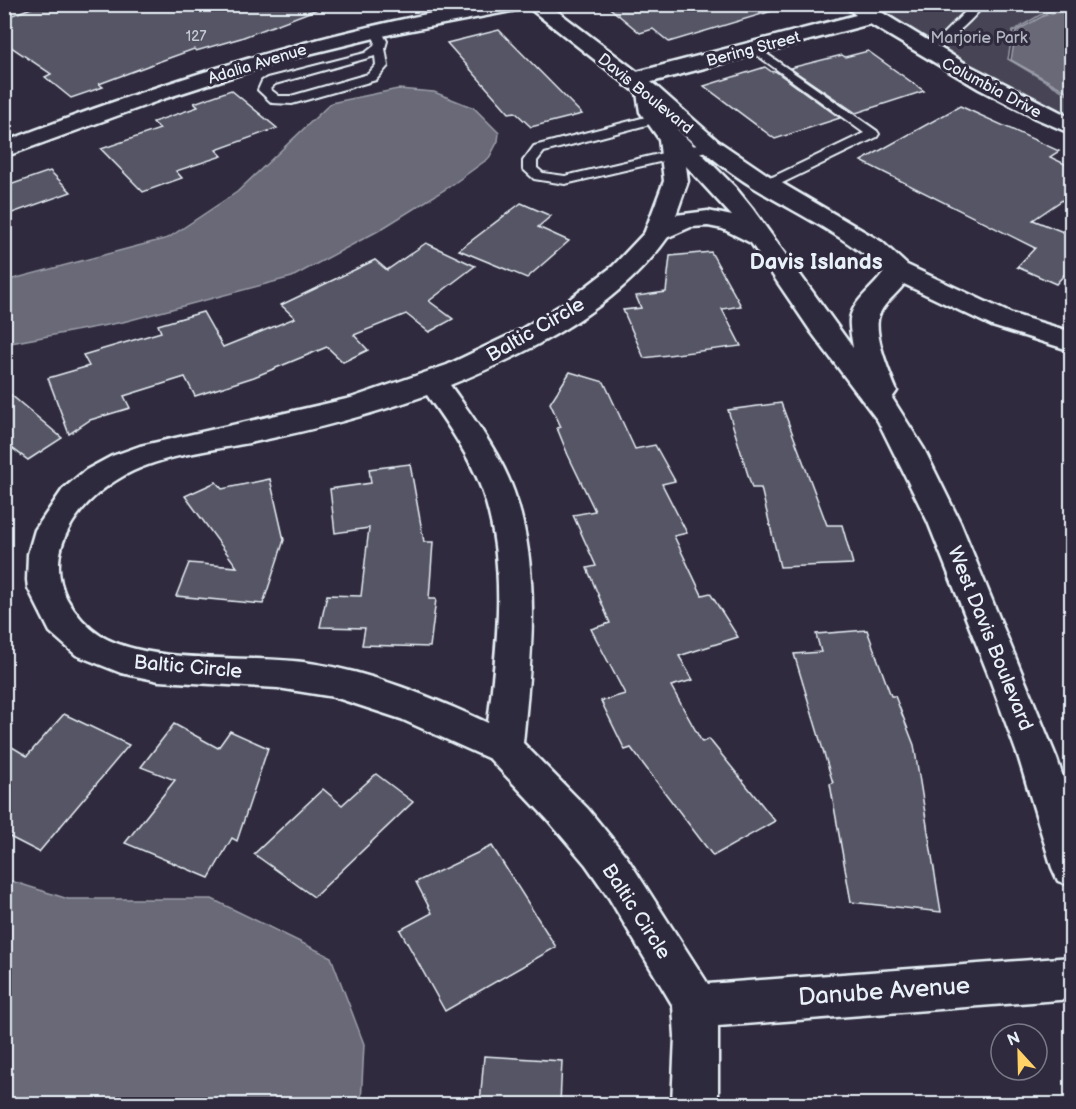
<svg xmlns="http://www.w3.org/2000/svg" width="1076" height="1109" font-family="'Balsamiq Sans',sans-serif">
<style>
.green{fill:#464455;stroke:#979aa6;stroke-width:1.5}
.water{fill:#696978;stroke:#9c9fab;stroke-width:1.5}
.building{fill:#575565;stroke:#e8f1f8;stroke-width:1.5}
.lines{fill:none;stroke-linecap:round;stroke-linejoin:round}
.lane-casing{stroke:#e8f1f8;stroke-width:4}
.street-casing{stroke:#e8f1f8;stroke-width:5}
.secondary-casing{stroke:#e8f1f8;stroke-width:5}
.lane{fill:#2f2a3d;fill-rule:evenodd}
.street{fill:#2f2a3d;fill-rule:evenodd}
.secondary{fill:#2f2a3d;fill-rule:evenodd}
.labels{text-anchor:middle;stroke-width:6;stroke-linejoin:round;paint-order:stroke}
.far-number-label{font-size:14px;fill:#c4cad3}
.far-park-label{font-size:16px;fill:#afb4bf;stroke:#2f2a3d}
.far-street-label{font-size:16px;fill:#e8f1f8;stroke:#2f2a3d}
.street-label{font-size:20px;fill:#e8f1f8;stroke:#2f2a3d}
.far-district-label{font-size:22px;font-weight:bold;fill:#e8f1f8;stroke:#2f2a3d}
.near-street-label{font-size:24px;fill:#e8f1f8;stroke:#2f2a3d}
</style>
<rect width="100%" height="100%" fill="#2f2a3d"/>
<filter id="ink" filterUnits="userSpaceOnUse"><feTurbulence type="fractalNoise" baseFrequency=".0167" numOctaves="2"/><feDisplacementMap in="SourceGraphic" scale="12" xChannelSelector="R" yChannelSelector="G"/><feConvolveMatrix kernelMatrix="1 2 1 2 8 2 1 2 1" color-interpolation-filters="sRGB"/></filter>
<g filter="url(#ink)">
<path class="green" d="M866,5H1071L1040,15L1013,31L1008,59L1071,96V119L1008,92Z"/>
<g class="water">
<path d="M1071,9H1072L1071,94L1011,60L1016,31L1043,16Z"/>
<path d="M398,89L434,92L474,108L499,133L498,141L489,158L449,187L378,231L292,277L123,322L5,344V281L168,238L237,192L331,103Z"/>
<path d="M5,879L68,899H212L331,957L364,1044L361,1104H5Z"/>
</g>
<g class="building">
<path d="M42,4H323V7L241,38L196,51L194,49L158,62L99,84L103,87L71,98L45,77L51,74L4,42V18Z"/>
<path d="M605,4H771L772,11L669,42L653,29L640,33Z"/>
<path d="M499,30L582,114L531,127L515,112L509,113L447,43Z"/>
<path d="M868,51L924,91L856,113L790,68L842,55L845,57Z"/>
<path d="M765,67L772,72L775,71L840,118L775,139L704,86Z"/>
<path d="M231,90L277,128L216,150L222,156L176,171L182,178L143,192L101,149L160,129L153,122L198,107L194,103Z"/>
<path d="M960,106L1059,151L1050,157L1071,167V194L1033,220L1071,235V267L1056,284L1017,267L1035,248L861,161Z"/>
<path d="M50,171L71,192L4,216V187Z"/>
<path d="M521,203L551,216L538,227L569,241L527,278L459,250Z"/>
<path d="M426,243L475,266L429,301L453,319L429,332L406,314L354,335L368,350L343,362L327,347L254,377L195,396L185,377L124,396L130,408L90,420L69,434L48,378L89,366L83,355L161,332L158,325L203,312L223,347L295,318L281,305L375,260L387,270Z"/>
<path d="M711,252L741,306L722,309L741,346L644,358L623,310L641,308L636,296L666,292L670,256Z"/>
<path d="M570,372L604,382L635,449L655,445L675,481L662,484L687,533L674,536L702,595L710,593L738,637L679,656L693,680L671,686L702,742L709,739L775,821L713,856L631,748L625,750L601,701L625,694L591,629L610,623L587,568L596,566L573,515L595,511L568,455L557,428L561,427L550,403Z"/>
<path d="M4,389L62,438L28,460L4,442Z"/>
<path d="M781,403L827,525H842L853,564L780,567L761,488H752L728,410Z"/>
<path d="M410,464L424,542H433L429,599H436L430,647L362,645L365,628L320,627L327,595L361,596L369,528L335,533L330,489L371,483L369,469Z"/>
<path d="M270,479L284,540L263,604L176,596L189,563L237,567L185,496L216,482L222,489Z"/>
<path d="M867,630L891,696H895L914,745L941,912L851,902L830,784L833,783L794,654L821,652L816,634Z"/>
<path d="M64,714L129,745L39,852L4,834V742L27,756Z"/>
<path d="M174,724L218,748L230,731L268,748L237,841L232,838L209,878L125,843L175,780L141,767Z"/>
<path d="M376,774L413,802L314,897L254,854L323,789L342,805Z"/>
<path d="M492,846L556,947L445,1011L400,930L432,913L416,882Z"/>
<path d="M484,1056L562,1061L560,1104H480Z"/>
</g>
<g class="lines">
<defs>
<g id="lane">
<path d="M973,4H985C971,21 938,55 915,50V46L943,34Z"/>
<path d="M376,28L380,29L387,41L385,48L388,66L376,80L292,104L272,103L258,90L262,81L267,78L365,53L374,46L375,41L370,31ZM375,56L376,65L368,74L291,96H279L270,89L275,84Z"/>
<path d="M754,45L877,131L879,134L877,137L772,188H762L760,185L762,182L864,133L750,50L748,48Z"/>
<path d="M669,111L675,115L673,118L544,152L537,161V168L543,173L565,176L710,142L715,143L716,146L715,149L565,184L534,179L523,169V161L534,146Z"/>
</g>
<g id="street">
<path d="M480,4H527L524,8L517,10L391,34L284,60L166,98L4,157V142C160,82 316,33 480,4Z"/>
<path d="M843,4H868L968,65L1072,118V134L1035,118L979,89L870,24L633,87L625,85L622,80L625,75L856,15Z"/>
<path d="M657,226L666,229L670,234C619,308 531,352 450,385C474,419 500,453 514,492C542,571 531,660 523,743L588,809L626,856L708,984L1072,957V999L718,1026V1104H672L675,1036L673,1006L609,898L586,865L547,819L490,759L401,719L334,697L278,688L159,681L121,673L76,655L50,632L28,588L27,580L28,554L35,530L63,489L86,470L112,456L140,446L351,398L447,365L520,330L566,302L613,266L648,229ZM427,395C448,425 469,455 482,490C508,563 497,648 488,723C432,697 371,672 310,663C249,654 153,666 101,636C87,627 75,613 67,599C40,545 86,493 133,471C170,454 214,450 254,442C312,430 371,415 427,395Z"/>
</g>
<path id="secondary" d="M524,4H548L656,86L718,141L768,175L882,242L907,265L1012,314L1072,332V351L992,326L904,284C897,294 885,302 880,313C871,330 890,374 897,391L892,398L924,449L960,522L1057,759L1072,804V886L1058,881L1052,868L1019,759L987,671L928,522L878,421L812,333L751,243L723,229L708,226L691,227L657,242L648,239L644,234L664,181L659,139L640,112L637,93ZM673,125C698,147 724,169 753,187C797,214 847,236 884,272C875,287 853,300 850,319C849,328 852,339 853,348L752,208L735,187ZM686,166L732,216L708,211L676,215L688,181Z"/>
</defs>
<use href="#lane" class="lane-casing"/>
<use href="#street" class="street-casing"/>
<use href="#secondary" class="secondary-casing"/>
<use href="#lane" class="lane"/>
<use href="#street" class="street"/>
<use href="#secondary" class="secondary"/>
</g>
</g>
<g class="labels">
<g class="far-number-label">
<text x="196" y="41">127</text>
</g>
<g class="far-park-label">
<text x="979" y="43">Marjorie Park</text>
</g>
<g class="far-street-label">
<text transform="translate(753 48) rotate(-15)" y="6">Bering Street</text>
<text transform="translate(257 63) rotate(-17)" y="6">Adalia Avenue</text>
<text transform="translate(992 87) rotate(28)" y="6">Columbia Drive</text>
<text transform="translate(646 93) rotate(39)" y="6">Davis Boulevard</text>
</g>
<g class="street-label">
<text transform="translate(535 329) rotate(-30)" y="7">Baltic Circle</text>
<text transform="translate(991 638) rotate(68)" y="7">West Davis Boulevard</text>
<text transform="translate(188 666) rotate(5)" y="7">Baltic Circle</text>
<text transform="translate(637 911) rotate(57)" y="7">Baltic Circle</text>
</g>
<g class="far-district-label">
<text x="816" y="269">Davis Islands</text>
</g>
<g class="near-street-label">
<text transform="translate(884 991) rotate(-4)" y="8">Danube Avenue</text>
</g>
</g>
<rect width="1076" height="1109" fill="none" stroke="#2f2a3d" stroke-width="24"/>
<rect x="12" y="12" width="1052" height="1085" fill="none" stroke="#e8f1f8" stroke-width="2" filter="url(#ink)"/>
<g transform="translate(1019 1052) rotate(338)"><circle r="28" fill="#2f2a3d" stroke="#797a88" stroke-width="1.5"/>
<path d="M0-4.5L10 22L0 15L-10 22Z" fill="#ffd166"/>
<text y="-9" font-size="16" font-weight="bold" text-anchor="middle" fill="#e8f1f8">N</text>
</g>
</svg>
